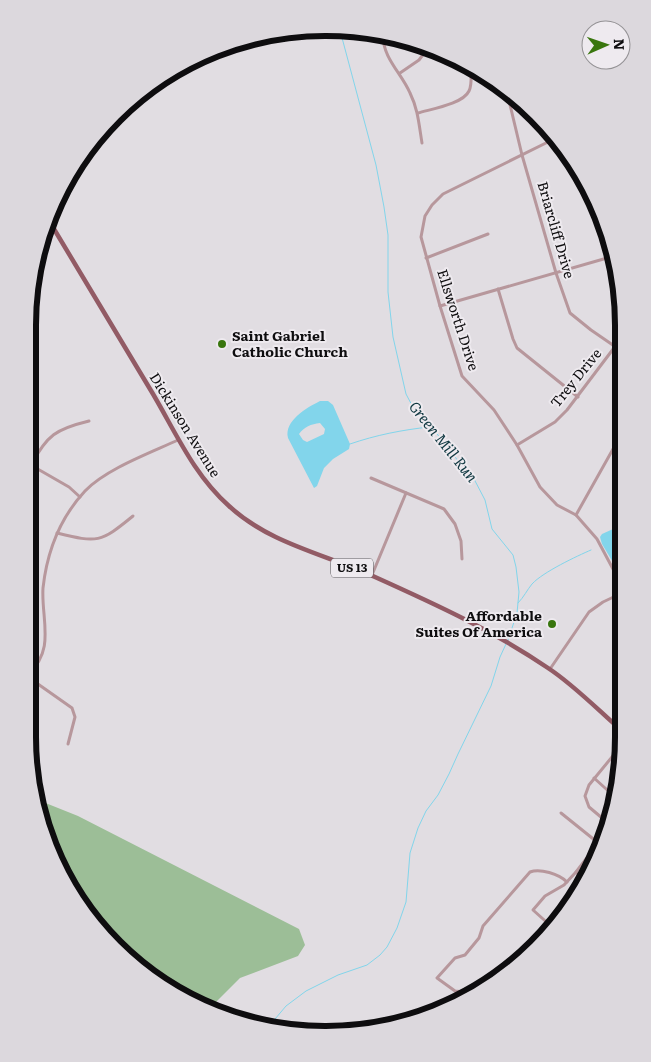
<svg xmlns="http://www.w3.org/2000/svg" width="651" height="1062" font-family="Literata,serif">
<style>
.green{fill:#9cbe97}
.water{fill:#82d5eb;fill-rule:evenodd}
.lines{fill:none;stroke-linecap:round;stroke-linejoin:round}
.stream{stroke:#82d5eb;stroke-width:1}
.street{stroke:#b7979c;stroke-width:3}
.primary{stroke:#925b65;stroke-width:4.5}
.poi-dot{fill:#39760e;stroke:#eeeaef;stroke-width:2}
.labels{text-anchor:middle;stroke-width:4;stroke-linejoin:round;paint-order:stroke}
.shield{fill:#eeeaef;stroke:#514f52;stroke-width:1}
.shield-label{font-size:12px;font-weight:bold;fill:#0e0d0f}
.street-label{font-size:14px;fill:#0e0d0f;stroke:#eeeaef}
.poi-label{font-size:14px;font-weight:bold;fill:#0e0d0f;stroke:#eeeaef;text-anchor:start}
.water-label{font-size:15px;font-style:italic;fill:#103841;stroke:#eeeaef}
.rim{fill:none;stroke:#0e0d0f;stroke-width:6}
</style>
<rect width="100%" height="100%" fill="#e1dde2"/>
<path class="green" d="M38,800L78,816L299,929L305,945L298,956L240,978L216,1002L214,1011L160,984L89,918L43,832Z"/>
<g class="water">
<path d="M320,401H328L333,405L350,444L349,449L333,459L324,468L317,486L314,488L288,438C284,421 306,408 320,401ZM320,423L325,429L324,434L307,442L303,440L299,434C304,427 311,424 320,423Z"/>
<path d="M622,525V560L614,564L602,544L600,537L602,534Z"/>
</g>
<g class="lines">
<g class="stream">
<path d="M341,34L376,165L384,207L388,235V292L393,337L406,394L415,411L434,430L459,462L473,477L485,500L492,529L513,555L516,567L519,592L517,613L508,640"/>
<path d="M350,444C376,435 402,430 429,427"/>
<path d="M518,603C524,597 527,590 532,584C543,572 577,556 591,550"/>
<path d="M270,1025L286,1006L306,991L338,975L367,965L380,955L387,947L397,928L406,902L410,853L418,828L426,811L438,795L449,774L458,754L491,686L500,657L506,644"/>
</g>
<g class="street">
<path d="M383,36C383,58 402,74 410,93C418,109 419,125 422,143"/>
<path d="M400,73L419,60L425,52"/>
<path d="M506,88L522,155L556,273L570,313L591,330L623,352"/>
<path d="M418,113C431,109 463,104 469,91C472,85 471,78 471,71"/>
<path d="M552,140L443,194L432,205L425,216L421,237L440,306L462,376L494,410L517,445L540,487L557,505L576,515L597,539L622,586"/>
<path d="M608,236L616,262"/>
<path d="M426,258L488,234"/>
<path d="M498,289L513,339L517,348L578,397"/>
<path d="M440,306L614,256"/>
<path d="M517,445L555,422L567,410L623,336"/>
<path d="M29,464L69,487L80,497"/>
<path d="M31,465C47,435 56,429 89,421"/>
<path d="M371,478L444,509L455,524L461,541L462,559"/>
<path d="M576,515L622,433"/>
<path d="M57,533C98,543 100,543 133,516"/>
<path d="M372,575L406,493"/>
<path d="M550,669L589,612L603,602L622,593"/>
<path d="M28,674C56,650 41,619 43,588C47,552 60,518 85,491C106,469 150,453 178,440"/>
<path d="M28,677L72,708L75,717L68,744"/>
<path d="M594,778L615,797"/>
<path d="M561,813L602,846"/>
<path d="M608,823L589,807L585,796L589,785L621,746"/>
<path d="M576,872L584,879"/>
<path d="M561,919L563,917"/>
<path d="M552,927L533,910L545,896L564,885L576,872L606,833"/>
<path d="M473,993L455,991L437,978L455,958L465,955L479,938L483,926L530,872C540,868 559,874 567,882"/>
</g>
<path class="primary" d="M48,219C83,277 118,336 153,394C176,433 194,475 229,506C270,544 325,554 375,577C435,604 494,631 548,668C574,685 598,710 621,730"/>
</g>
<g class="poi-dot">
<circle cx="222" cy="344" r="5"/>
<circle cx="552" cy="624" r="5"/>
</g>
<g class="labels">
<rect class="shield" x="331" y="558.5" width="42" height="19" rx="4"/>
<g class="shield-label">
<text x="352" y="572">US 13</text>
</g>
<g class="street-label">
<text transform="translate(556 230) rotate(74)" y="5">Briarcliff Drive</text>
<text transform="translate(458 320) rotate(72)" y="5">Ellsworth Drive</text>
<text transform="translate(576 378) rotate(-51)" y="5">Trey Drive</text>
<text transform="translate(185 425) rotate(58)" y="5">Dickinson Avenue</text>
</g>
<g class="poi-label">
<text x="232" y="341">Saint Gabriel<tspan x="232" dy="16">Catholic Church</tspan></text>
<text x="542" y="621" text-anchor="end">Affordable<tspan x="542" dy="16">Suites Of America</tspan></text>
</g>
<g class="water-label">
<text transform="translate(443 442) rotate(51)" y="5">Green Mill Run</text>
</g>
</g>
<path d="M0 0H651V1062H0ZM325 36H326A289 289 0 0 1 615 325V737A289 289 0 0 1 326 1026H325A289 289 0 0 1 36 737V325A289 289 0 0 1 325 36Z" fill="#dcd8dd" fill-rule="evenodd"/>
<path class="rim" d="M325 36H326A289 289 0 0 1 615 325V737A289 289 0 0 1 326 1026H325A289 289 0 0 1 36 737V325A289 289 0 0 1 325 36Z"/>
<g transform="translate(606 45) rotate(88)"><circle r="24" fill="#eeeaef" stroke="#949295"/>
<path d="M0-4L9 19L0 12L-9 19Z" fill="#39760e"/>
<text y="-8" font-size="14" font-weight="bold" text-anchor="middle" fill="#0e0d0f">N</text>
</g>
</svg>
